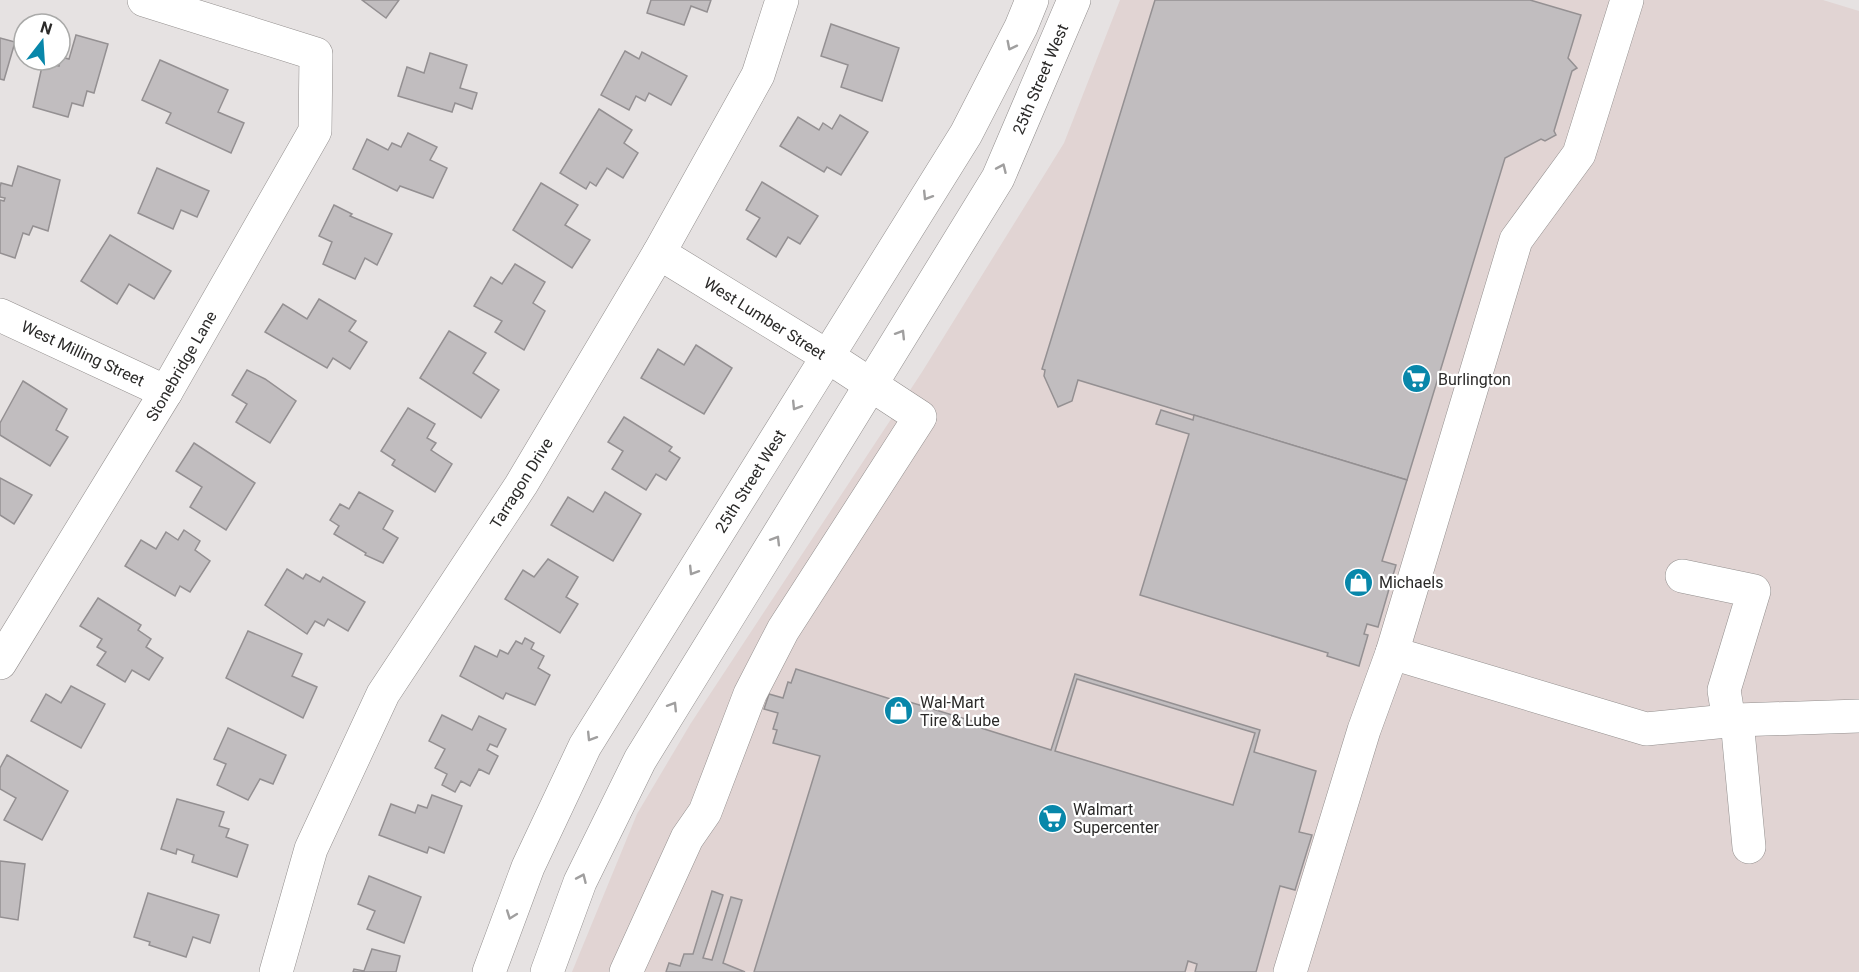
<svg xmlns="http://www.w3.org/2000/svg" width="1859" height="972" font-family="Roboto,sans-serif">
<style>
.built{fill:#e1d4d3}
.building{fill:#c1bdbf;stroke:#949092;stroke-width:1.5;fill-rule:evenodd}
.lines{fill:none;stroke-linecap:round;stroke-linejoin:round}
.minor-casing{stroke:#938f8e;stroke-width:34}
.minor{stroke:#fff;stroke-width:33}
.oneway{stroke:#a09f9f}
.labels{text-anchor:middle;stroke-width:4.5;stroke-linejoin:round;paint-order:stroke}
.street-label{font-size:16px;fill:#2b2a29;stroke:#fff}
.poi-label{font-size:16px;fill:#2b2a29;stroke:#fff;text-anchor:start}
</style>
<rect width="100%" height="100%" fill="#e6e2e2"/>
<path class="built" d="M1120,0H1823L1859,11V972H572L637,814L691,723L922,372L1064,143Z"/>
<g class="building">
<path d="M362,0H399L386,18Z"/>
<path d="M651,0H711L707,12L691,6L684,25L647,13Z"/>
<path d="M1155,0H1530L1581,15L1568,58L1577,68L1572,71L1554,131L1556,135L1545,141L1541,139L1505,158L1407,480L1078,380L1072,401L1058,407L1044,376L1045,370L1042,369Z"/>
<path d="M831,24L899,48L882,101L841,87L848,65L821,56Z"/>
<path d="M76,35L108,44L94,93L87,91L83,106L72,103L68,117L33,107L43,62L59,66L61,57L69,59Z"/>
<path d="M0,38L15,42L4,80L0,79Z"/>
<path d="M625,51L639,59L642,52L687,76L671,105L649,93L645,101L636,96L629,110L601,95Z"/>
<path d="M430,53L467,65L460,88L477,93L472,109L455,103L452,112L398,96L407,67L424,73Z"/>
<path d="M160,60L228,90L218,112L244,123L231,153L166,123L171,113L142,100Z"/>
<path d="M599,109L632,130L624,143L638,153L623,178L607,168L596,186L590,182L586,189L560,173Z"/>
<path d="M840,115L868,132L841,175L827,167L824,172L780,146L798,117L819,130L823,123L832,129Z"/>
<path d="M408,133L437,147L430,160L447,168L433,198L400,186L397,191L353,169L367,139L388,150L392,143L401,147Z"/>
<path d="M18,166L60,180L48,231L33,226L29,235L23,233L15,258L0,253V200L4,201L5,198L0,197V187L1,183L12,186Z"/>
<path d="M157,168L209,191L197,217L181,210L173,229L138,213Z"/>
<path d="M762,182L818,216L800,244L788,237L776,257L747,239L760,218L746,210Z"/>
<path d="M541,183L578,205L565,225L590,240L572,268L513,230Z"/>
<path d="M334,205L352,214L350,216L392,234L377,265L365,258L355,279L323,264L332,242L319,236Z"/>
<path d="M110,235L171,271L154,299L129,284L117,304L81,281Z"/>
<path d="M515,264L545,282L533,303L545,311L524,350L495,332L502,321L474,306L491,277L502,284Z"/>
<path d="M319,299L356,321L349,331L367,342L350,369L333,358L327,368L265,332L283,304L307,319Z"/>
<path d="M449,331L486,353L473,373L499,390L481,418L420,378Z"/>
<path d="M696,345L732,368L704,414L641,378L658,349L684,365Z"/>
<path d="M247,370L265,379L296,401L270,443L236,422L247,404L232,395Z"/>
<path d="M23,381L67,409L56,430L68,437L50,466L0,435V423Z"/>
<path d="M408,408L435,424L427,438L436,443L431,450L452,464L435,492L392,465L395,460L381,451Z"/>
<path d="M1161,410L1193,420L1194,415L1407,480L1382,561L1396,565L1378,627L1367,624L1364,634L1368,635L1359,666L1327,656L1328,653L1140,595L1189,434L1156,424Z"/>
<path d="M624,417L672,447L669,451L680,458L666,480L656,474L646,490L612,469L623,451L608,442Z"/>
<path d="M194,443L255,483L226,530L190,507L202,487L176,471Z"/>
<path d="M0,478L32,495L14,524L0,515Z"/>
<path d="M359,492L393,511L383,529L398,538L383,563L365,555L366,553L334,534L339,526L330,520L340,504L349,509Z"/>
<path d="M605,492L641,514L613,561L551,525L568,497L593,512Z"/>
<path d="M184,530L200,541L195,550L210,561L190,592L180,586L175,596L125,566L141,540L156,549L166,532L178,540Z"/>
<path d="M548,559L578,577L566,597L578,604L560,633L505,599L523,570L534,577Z"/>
<path d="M287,569L303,579L306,574L320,582L323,577L365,602L348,631L328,619L324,626L315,621L307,634L265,605Z"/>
<path d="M98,598L141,625L138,630L151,639L146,647L163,658L149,680L132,670L125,682L97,665L106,652L97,647L102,639L80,626Z"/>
<path d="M248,631L302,654L292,676L317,687L303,718L226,678Z"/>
<path d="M525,638L534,643L531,649L544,656L538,668L550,675L535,705L506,693L503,699L460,676L475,646L497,657L500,650L508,654L516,641L522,644Z"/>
<path d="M796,669L903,703V700L982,724L981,728L1051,750L1075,674L1260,730L1254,752L1316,771L1299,832L1312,835L1295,890L1280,886L1256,972H1195L1197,964L1188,961L1185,972H754L820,756L773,743L777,730L773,729L778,713L764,709L769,694L783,698L788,682L791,683ZM1077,679L1255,733L1233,805L1055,751Z"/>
<path d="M71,686L105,704L81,748L31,721L46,694L61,703Z"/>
<path d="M442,715L472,730L479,716L506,729L497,747L490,744L487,750L498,756L489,774L479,769L470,786L461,781L455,792L442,785L447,774L435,768L445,749L429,741Z"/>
<path d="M228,728L286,755L273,784L260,779L248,800L217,785L226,764L214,759Z"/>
<path d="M7,755L68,791L42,840L4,820L16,798L0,789V768Z"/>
<path d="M432,795L462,806L444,853L429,847L427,853L379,835L391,804L415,813L418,805L427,808Z"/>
<path d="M177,799L224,812L219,826L229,829L226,837L248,845L237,877L192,862L194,855L177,849L176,854L161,849Z"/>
<path d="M0,861L25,864L18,920L0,917Z"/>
<path d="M369,876L421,897L404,943L367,929L375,911L358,904Z"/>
<path d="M712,891L723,895L703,958L712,960L731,897L742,900L723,963L745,972H666L669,963L680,966L684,954H693Z"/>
<path d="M148,893L219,915L210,943L193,937L186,957L149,945L150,942L134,937Z"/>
<path d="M372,949L400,956L396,972H353L354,969L364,971Z"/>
</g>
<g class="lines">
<defs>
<g id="minor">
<path d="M0,315L166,392"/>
<path d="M1682,576L1754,591L1724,690L1729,721"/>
<path d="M1392,653L1646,729L1737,720L1859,716"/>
<path d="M0,663L166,392L315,131L316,54L144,0"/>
<path d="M1737,720L1749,847"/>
<path d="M276,972L311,849L383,694L521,485L659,253L758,75L782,0"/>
<path d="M489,972L528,867L585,746L966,134L1021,27L1032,0"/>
<path d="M547,972L580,882L640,760L998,178L1074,0"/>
<path d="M626,972L687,838L705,812L750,694L783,630L920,417L827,356L659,253"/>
<path d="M1290,972L1364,730L1392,653L1516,240L1579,154L1627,0"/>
</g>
</defs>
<use href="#minor" class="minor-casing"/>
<use href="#minor" class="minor"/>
</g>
<defs><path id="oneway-chevron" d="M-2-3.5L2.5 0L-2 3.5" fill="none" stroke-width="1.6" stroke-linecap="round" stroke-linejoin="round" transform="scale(1.5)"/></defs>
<g class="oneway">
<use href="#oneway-chevron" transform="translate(1011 46) rotate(117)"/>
<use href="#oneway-chevron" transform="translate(1002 168) rotate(-66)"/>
<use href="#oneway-chevron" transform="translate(927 196) rotate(122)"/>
<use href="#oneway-chevron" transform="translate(901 334) rotate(-58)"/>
<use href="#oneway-chevron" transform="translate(796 406) rotate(122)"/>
<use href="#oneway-chevron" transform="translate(776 540) rotate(-59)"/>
<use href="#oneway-chevron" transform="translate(693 571) rotate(122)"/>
<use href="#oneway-chevron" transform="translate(673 706) rotate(-58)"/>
<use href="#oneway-chevron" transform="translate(591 737) rotate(122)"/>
<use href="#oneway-chevron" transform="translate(582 878) rotate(-66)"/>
<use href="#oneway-chevron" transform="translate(511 915) rotate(110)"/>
</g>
<defs>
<symbol id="supermarket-disc" viewBox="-11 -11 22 22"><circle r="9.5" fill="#0887aa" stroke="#fff"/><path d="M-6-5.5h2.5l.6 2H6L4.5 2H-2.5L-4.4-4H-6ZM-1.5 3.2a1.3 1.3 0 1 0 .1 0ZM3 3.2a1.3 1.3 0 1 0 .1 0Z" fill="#fff"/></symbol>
<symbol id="shop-disc" viewBox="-11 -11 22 22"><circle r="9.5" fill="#0887aa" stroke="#fff"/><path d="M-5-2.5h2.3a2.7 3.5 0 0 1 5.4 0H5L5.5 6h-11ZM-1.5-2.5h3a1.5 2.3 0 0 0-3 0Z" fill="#fff"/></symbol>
</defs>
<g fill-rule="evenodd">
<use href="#supermarket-disc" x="1400" y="362" width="33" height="33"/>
<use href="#shop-disc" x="1342" y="566" width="33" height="33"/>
<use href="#shop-disc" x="882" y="694" width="33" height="33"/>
<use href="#supermarket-disc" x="1036" y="802" width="33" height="33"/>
</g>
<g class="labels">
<g class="street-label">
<text transform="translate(1040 79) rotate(-67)" y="6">25th Street West</text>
<text transform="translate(765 318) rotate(32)" y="6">West Lumber Street</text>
<text transform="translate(83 353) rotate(25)" y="6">West Milling Street</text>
<text transform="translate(181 366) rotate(-60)" y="6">Stonebridge Lane</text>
<text transform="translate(750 481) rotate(-58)" y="6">25th Street West</text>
<text transform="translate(521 483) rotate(-58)" y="6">Tarragon Drive</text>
</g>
<g class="poi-label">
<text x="1438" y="385">Burlington</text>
<text x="1379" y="588">Michaels</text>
<text x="920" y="708">Wal-Mart<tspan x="920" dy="18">Tire &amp; Lube</tspan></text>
<text x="1073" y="815">Walmart<tspan x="1073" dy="18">Supercenter</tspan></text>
</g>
</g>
<g transform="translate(42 42) rotate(17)"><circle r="28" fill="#ffffff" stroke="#aaaaa9" stroke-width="1.5"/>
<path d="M0-4.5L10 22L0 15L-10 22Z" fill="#0887aa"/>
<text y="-9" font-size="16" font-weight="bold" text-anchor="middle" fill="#2b2a29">N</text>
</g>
</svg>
